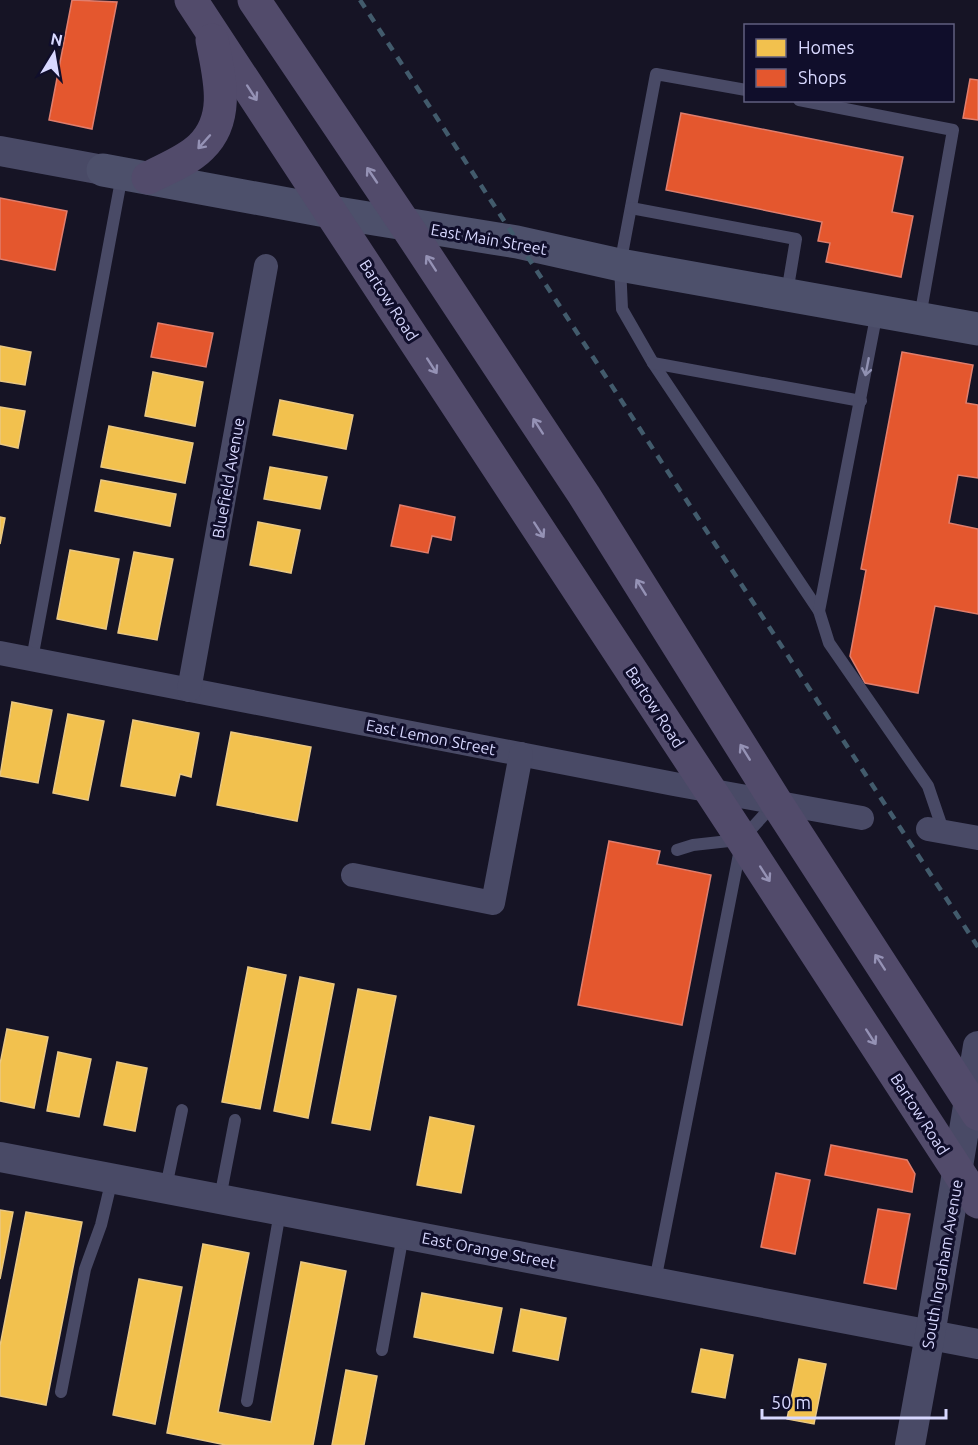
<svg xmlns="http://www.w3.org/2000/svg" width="978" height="1445" font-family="Ubuntu,sans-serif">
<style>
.homes{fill:#f2c14e;stroke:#eac883;stroke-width:1.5}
.shops{fill:#e4572e;stroke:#e07e6d;stroke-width:1.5}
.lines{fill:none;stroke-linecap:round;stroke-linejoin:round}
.service{stroke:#494a66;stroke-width:12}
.minor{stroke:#494a66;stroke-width:24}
.tertiary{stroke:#494a66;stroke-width:30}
.secondary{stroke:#4d506b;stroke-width:33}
.primary{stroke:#524b6b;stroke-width:33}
.rail{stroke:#425b6c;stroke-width:4.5;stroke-dasharray:9 8;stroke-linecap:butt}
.oneway{stroke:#9592b5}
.oneway2{stroke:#9091b2}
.labels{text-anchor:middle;stroke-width:6;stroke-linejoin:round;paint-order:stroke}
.street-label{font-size:16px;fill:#d8d8ff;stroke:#100e2b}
</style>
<rect width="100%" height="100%" fill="#161425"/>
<g class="homes">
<path d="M0,346L31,352L25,385L0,381Z"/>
<path d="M153,372L203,382L195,426L145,416Z"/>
<path d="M280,400L353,415L346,449L273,435Z"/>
<path d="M0,407L25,411L18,448L0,444Z"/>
<path d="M109,426L193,443L185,483L101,467Z"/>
<path d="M270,467L327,477L320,509L264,499Z"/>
<path d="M101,480L176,494L170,526L95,511Z"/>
<path d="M0,517L5,518L0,544Z"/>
<path d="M258,522L300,530L291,573L250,565Z"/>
<path d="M70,550L119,559L106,629L57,619Z"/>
<path d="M134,552L173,559L157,640L118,633Z"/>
<path d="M12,702L52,710L38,783L0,776Z"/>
<path d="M68,714L104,721L88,800L53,793Z"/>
<path d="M133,720L199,733L191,777L180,774L175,796L121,786Z"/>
<path d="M231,732L311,747L297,821L217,805Z"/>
<path d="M248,967L286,975L260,1109L222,1102Z"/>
<path d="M300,977L334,984L308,1118L274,1111Z"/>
<path d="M358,989L396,996L370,1130L332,1123Z"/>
<path d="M7,1029L48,1037L34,1108L0,1101V1064Z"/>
<path d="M58,1052L91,1059L79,1117L47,1111Z"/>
<path d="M117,1062L147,1068L135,1131L104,1125Z"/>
<path d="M430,1117L474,1126L461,1193L417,1185Z"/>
<path d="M0,1210L13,1212L0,1279Z"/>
<path d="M26,1212L82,1222L46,1405L0,1396V1346Z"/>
<path d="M203,1244L249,1253L218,1412L271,1422L301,1262L346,1271L313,1445H226L167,1433Z"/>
<path d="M139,1279L182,1287L155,1424L113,1415Z"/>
<path d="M422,1293L502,1308L493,1353L414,1337Z"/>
<path d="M521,1309L566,1318L558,1360L513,1351Z"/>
<path d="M701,1349L733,1355L725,1398L692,1392Z"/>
<path d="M799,1359L826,1364L814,1424L787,1419Z"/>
<path d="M346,1370L377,1376L364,1445H332Z"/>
</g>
<g class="shops">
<path d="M72,0L117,2L92,129L49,120Z"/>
<path d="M970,79L978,80V120L963,118Z"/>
<path d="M681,113L903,157L892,212L913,216L901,277L826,262L830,243L818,241L822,222L666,190Z"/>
<path d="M0,198L67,211L55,270L0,259Z"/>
<path d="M158,323L213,333L206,367L151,357Z"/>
<path d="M902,352L973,365L966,403L978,405V478L958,475L949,523L978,529V614L935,606L918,693L865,683L850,656L866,570L861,569Z"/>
<path d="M400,505L455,517L451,540L432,536L428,553L391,546Z"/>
<path d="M609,841L660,851L657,864L711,875L682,1025L578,1005Z"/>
<path d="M831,1145L907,1160L915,1174L912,1192L825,1175Z"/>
<path d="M776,1173L810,1180L795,1254L761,1247Z"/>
<path d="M878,1209L910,1214L896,1289L864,1283Z"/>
</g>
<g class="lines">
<g class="service">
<path d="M746,90L656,74L620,265L622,309L653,363L819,611L829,643L928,786L944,833"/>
<path d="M799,100L953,130L920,317"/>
<path d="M631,208L796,239L787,293"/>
<path d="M653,363L861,401"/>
<path d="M819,611L877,312"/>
<path d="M32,659L122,175"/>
<path d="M677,850L693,845L738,840"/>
<path d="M166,1187L182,1110"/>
<path d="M220,1198L235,1120"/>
<path d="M655,1281L742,839L775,803"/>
<path d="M382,1350L403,1235"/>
<path d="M61,1392L85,1269L101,1225L112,1179"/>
<path d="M247,1401L280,1212"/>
</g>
<g class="minor">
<path d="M0,653L674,784L862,818"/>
<path d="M189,690L266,266"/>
<path d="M928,829L978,838"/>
<path d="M353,875L493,903L521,754"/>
</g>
<g class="tertiary">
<path d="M0,151L103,170"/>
<path d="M0,1157L978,1344"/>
<path d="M910,1445L930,1335L978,1046"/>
</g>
<path class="secondary" d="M103,170L331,212L517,242L620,265L978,329"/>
<g class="primary">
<path d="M191,0L742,839L978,1202"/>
<path d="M254,0L405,224L584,495L776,802L978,1114"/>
<path d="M148,178C165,169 187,161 201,147C231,118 219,76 212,40"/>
</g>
<path class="rail" d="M360,0L978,947"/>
</g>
<defs><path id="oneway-shaft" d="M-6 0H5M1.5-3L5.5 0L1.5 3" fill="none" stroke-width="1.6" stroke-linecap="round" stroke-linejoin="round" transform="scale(1.5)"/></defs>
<g class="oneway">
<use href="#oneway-shaft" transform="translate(252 93) rotate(57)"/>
<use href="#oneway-shaft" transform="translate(204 142) rotate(132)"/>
<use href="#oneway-shaft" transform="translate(372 175) rotate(-124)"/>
<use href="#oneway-shaft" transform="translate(431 263) rotate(-123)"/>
<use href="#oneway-shaft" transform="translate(432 366) rotate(57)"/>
<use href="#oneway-shaft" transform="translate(538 426) rotate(-123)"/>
<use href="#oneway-shaft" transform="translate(539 530) rotate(57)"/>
<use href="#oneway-shaft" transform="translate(641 587) rotate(-122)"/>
<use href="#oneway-shaft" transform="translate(745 752) rotate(-122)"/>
<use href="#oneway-shaft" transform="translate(765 874) rotate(57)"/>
<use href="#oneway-shaft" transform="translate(880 962) rotate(-123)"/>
<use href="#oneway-shaft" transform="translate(871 1037) rotate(57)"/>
</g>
<use class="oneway2" href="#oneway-shaft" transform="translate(867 367) rotate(101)"/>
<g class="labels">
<g class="street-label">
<text transform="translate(489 239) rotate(10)" y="6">East Main Street</text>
<text transform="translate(389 300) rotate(57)" y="6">Bartow Road</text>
<text transform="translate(228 478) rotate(-80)" y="6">Bluefield Avenue</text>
<text transform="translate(655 707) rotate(57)" y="6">Bartow Road</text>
<text transform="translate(431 737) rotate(11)" y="6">East Lemon Street</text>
<text transform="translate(920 1114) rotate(57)" y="6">Bartow Road</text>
<text transform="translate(489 1250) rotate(11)" y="6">East Orange Street</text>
<text transform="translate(942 1264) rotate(-80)" y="6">South Ingraham Avenue</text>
</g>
</g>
<rect x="744" y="24" width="210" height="78" fill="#100e2b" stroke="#605f80" stroke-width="1.5"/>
<rect x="756" y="39" width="30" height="18" fill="#f2c14e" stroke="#605f80" stroke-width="1.5"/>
<text x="798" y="54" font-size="18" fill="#d8d8ff">Homes</text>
<rect x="756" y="69" width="30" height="18" fill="#e4572e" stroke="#605f80" stroke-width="1.5"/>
<text x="798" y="84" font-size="18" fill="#d8d8ff">Shops</text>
<g transform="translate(54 54) rotate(11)" stroke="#100e2b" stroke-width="4.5" paint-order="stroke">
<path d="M0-4.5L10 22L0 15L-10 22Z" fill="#d8d8ff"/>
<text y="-9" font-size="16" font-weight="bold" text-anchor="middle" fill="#d8d8ff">N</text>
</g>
<path d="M762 1409v9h184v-9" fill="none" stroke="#d8d8ff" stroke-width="3"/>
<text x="771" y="1409" font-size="18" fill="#d8d8ff" stroke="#100e2b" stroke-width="4.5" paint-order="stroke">50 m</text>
</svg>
